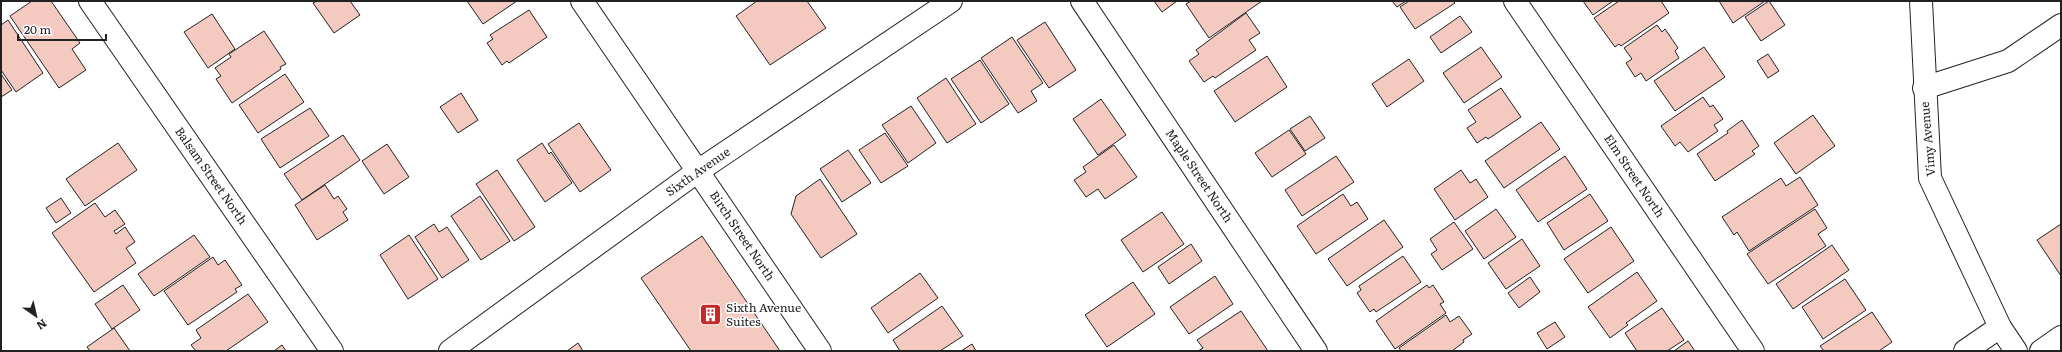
<svg xmlns="http://www.w3.org/2000/svg" width="2062" height="352" font-family="Literata,serif">
<style>
.building{fill:#f3c9c0;stroke:#222}
.lines{fill:none;stroke-linecap:round;stroke-linejoin:round}
.minor-casing{stroke:#222;stroke-width:24}
.tertiary-casing{stroke:#222;stroke-width:24}
.minor{stroke:#fff;stroke-width:22}
.tertiary{stroke:#fff;stroke-width:22}
.labels{text-anchor:middle;stroke-width:3;stroke-linejoin:round;paint-order:stroke}
.street-label{font-size:12px;fill:#222;stroke:#fff}
.poi-label{font-size:12px;fill:#222;stroke:#fff;text-anchor:start}
</style>
<rect width="100%" height="100%" fill="#fff"/>
<g class="building">
<path d="M32,1H51L80,43L72,49L86,70L59,88L10,16Z"/>
<path d="M317,1H350L360,15L334,33L313,3Z"/>
<path d="M467,1H517L483,24Z"/>
<path d="M757,1H807L826,28L770,65L736,16Z"/>
<path d="M1154,1H1177L1162,12Z"/>
<path d="M1191,1H1262L1209,38L1186,4Z"/>
<path d="M1392,1H1406L1397,7Z"/>
<path d="M1409,1H1453L1455,3L1415,29L1400,7Z"/>
<path d="M1583,1H1613L1593,15Z"/>
<path d="M1619,1H1661L1669,13L1621,46L1619,44L1615,47L1594,18Z"/>
<path d="M1719,1H1765L1733,23Z"/>
<path d="M1769,1L1785,25L1761,41L1745,17Z"/>
<path d="M529,10L547,37L509,63L507,61L502,65L487,43L493,39L490,35Z"/>
<path d="M1246,13L1260,33L1249,40L1256,50L1215,78L1213,76L1204,82L1189,61L1199,54L1196,50Z"/>
<path d="M212,14L235,49L208,68L184,32Z"/>
<path d="M1460,16L1472,32L1441,53L1430,37Z"/>
<path d="M8,20L43,73L16,92L1,70V25Z"/>
<path d="M1045,22L1076,70L1049,88L1017,40Z"/>
<path d="M1657,25L1662,32L1665,29L1678,48L1675,51L1679,58L1646,81L1641,73L1635,77L1626,63L1632,59L1624,48Z"/>
<path d="M264,31L286,64L280,67L281,69L232,103L216,79L221,76L215,68L231,57L229,54Z"/>
<path d="M1012,37L1043,83L1031,91L1037,101L1018,113L981,58Z"/>
<path d="M1481,47L1502,77L1464,103L1443,73Z"/>
<path d="M1704,47L1725,77L1675,111L1654,81Z"/>
<path d="M1768,54L1779,71L1768,78L1757,61Z"/>
<path d="M1267,56L1287,87L1235,122L1214,91Z"/>
<path d="M1409,59L1424,81L1387,107L1372,84Z"/>
<path d="M980,60L1009,104L981,123L951,79Z"/>
<path d="M1,74L12,90L1,97Z"/>
<path d="M285,74L304,102L258,133L239,105Z"/>
<path d="M946,78L976,124L947,143L917,98Z"/>
<path d="M1501,88L1521,117L1488,139L1486,137L1477,143L1467,128L1476,122L1468,110Z"/>
<path d="M461,93L478,120L458,133L440,107Z"/>
<path d="M1703,97L1710,107L1713,105L1723,119L1714,125L1718,131L1688,152L1680,142L1675,146L1661,126Z"/>
<path d="M1101,99L1126,135L1098,155L1073,119Z"/>
<path d="M911,106L936,143L908,163L882,125Z"/>
<path d="M310,108L329,136L280,168L261,139Z"/>
<path d="M1813,115L1835,146L1796,174L1774,143Z"/>
<path d="M1310,116L1325,138L1305,151L1290,129Z"/>
<path d="M1742,120L1759,146L1752,151L1755,154L1715,181L1697,154L1728,133L1727,131Z"/>
<path d="M1541,122L1560,149L1504,188L1485,161Z"/>
<path d="M579,123L611,170L580,192L548,144Z"/>
<path d="M1289,130L1306,154L1272,177L1255,153Z"/>
<path d="M885,133L908,166L881,183L859,150Z"/>
<path d="M343,135L360,160L302,200L284,174Z"/>
<path d="M118,143L137,170L85,206L66,179Z"/>
<path d="M542,143L549,154L551,152L572,183L545,202L517,160Z"/>
<path d="M387,144L409,177L384,194L362,161Z"/>
<path d="M1114,145L1137,177L1105,199L1098,189L1086,197L1074,180L1086,172L1083,167Z"/>
<path d="M848,150L871,183L842,202L820,169Z"/>
<path d="M1336,156L1354,182L1302,216L1285,190Z"/>
<path d="M1565,156L1587,189L1538,222L1516,190Z"/>
<path d="M497,170L535,227L514,241L476,184Z"/>
<path d="M1461,170L1470,183L1476,179L1488,197L1455,220L1434,189Z"/>
<path d="M1800,177L1818,205L1749,251L1737,232L1734,235L1722,217L1781,178L1786,186Z"/>
<path d="M820,179L857,234L821,258L791,214L796,196Z"/>
<path d="M325,185L334,199L338,196L347,209L343,212L348,220L317,240L295,205Z"/>
<path d="M1343,194L1351,206L1357,202L1368,219L1316,254L1297,226Z"/>
<path d="M1590,194L1608,221L1564,250L1547,223Z"/>
<path d="M480,196L510,241L481,260L451,216Z"/>
<path d="M61,198L71,213L56,223L46,208Z"/>
<path d="M95,203L105,217L115,210L125,224L114,231L116,234L125,227L135,242L126,248L136,263L94,292L52,233Z"/>
<path d="M1496,209L1516,237L1484,259L1465,231Z"/>
<path d="M1815,209L1827,228L1818,234L1826,246L1768,284L1747,254Z"/>
<path d="M1162,212L1184,244L1143,272L1121,240Z"/>
<path d="M1384,220L1403,247L1347,286L1328,259Z"/>
<path d="M1454,222L1473,249L1442,270L1431,254L1437,250L1430,239Z"/>
<path d="M434,224L439,232L447,227L469,260L442,278L415,237Z"/>
<path d="M2061,224V276L2037,240Z"/>
<path d="M1611,227L1634,261L1588,293L1564,259Z"/>
<path d="M194,235L210,257L154,296L138,274Z"/>
<path d="M409,235L438,279L408,299L380,255Z"/>
<path d="M702,236L780,351H691L641,278Z"/>
<path d="M1522,239L1540,266L1506,289L1488,263Z"/>
<path d="M1191,244L1202,261L1169,284L1158,267Z"/>
<path d="M1832,245L1849,270L1793,309L1776,284Z"/>
<path d="M1403,256L1421,282L1376,312L1374,309L1370,312L1357,293L1361,290L1359,286Z"/>
<path d="M213,257L218,265L225,260L242,285L235,289L237,292L188,325L164,291Z"/>
<path d="M1637,272L1657,301L1626,323L1628,325L1610,338L1588,307Z"/>
<path d="M920,273L938,298L888,333L871,308Z"/>
<path d="M1215,276L1233,304L1189,334L1170,307Z"/>
<path d="M1530,277L1540,292L1519,308L1508,293Z"/>
<path d="M1845,279L1866,310L1823,339L1802,307Z"/>
<path d="M1133,282L1155,314L1107,347L1085,315Z"/>
<path d="M123,285L140,310L112,329L95,304Z"/>
<path d="M1427,285L1429,288L1433,285L1444,302L1440,304L1446,313L1395,349L1376,321Z"/>
<path d="M248,294L268,322L226,351H196L191,345L201,338L196,330Z"/>
<path d="M942,306L963,336L940,351H900L893,340Z"/>
<path d="M1662,308L1684,340L1667,351H1637L1625,333Z"/>
<path d="M1241,311L1268,351H1198L1203,348L1197,340Z"/>
<path d="M1872,312L1892,342L1879,351H1824L1820,346Z"/>
<path d="M1446,315L1450,322L1459,316L1472,334L1463,340L1464,342L1452,351H1401L1399,348Z"/>
<path d="M1555,322L1565,337L1547,349L1537,333Z"/>
<path d="M114,328L130,351H90L87,347Z"/>
<path d="M1688,341L1695,351H1674Z"/>
<path d="M578,343L583,351H567Z"/>
<path d="M972,344L976,351H961Z"/>
<path d="M282,345L286,351H274Z"/>
</g>
<g class="lines">
<defs>
<g id="minor">
<path d="M90,1L332,351"/>
<path d="M582,1L820,351"/>
<path d="M1082,1L1316,351"/>
<path d="M1515,1L1753,351"/>
<path d="M1924,88L2008,61L2061,25"/>
<path d="M450,351L698,171L951,1"/>
<path d="M1965,351L2000,327"/>
<path d="M2041,351L2061,337"/>
</g>
<path id="tertiary" d="M1921,1L1930,178L2000,327L2016,351"/>
</defs>
<use href="#minor" class="minor-casing"/>
<use href="#tertiary" class="tertiary-casing"/>
<use href="#minor" class="minor"/>
<use href="#tertiary" class="tertiary"/>
</g>
<defs>
<symbol id="building-square" viewBox="-11 -11 22 22"><rect x="-9" y="-9" width="18" height="18" rx="4" fill="#c62828" stroke="#fff"/><path d="M-4-6H4V6H1V3H-1V6H-4ZM-2.5-4.3h1.7v1.8h-1.7ZM.8-4.3h1.7v1.8H.8ZM-2.5-1h1.7V.8h-1.7ZM.8-1h1.7V.8H.8Z" fill="#fff"/></symbol>
</defs>
<g fill-rule="evenodd">
<use href="#building-square" x="698" y="302" width="25" height="25"/>
</g>
<g class="labels">
<g class="street-label">
<text transform="translate(1928 139) rotate(-95)" y="4">Vimy Avenue</text>
<text transform="translate(698 172) rotate(-35)" y="4">Sixth Avenue</text>
<text transform="translate(211 176) rotate(55)" y="4">Balsam Street North</text>
<text transform="translate(1199 176) rotate(56)" y="4">Maple Street North</text>
<text transform="translate(1634 176) rotate(56)" y="4">Elm Street North</text>
<text transform="translate(742 236) rotate(56)" y="4">Birch Street North</text>
</g>
<g class="poi-label">
<text x="726" y="312">Sixth Avenue<tspan x="726" dy="14">Suites</tspan></text>
</g>
</g>
<rect width="2062" height="352" fill="none" stroke="#222222" stroke-width="4"/>
<g transform="translate(36 316) rotate(146)" stroke="#ffffff" stroke-width="3" paint-order="stroke">
<path d="M0-3L7 15L0 10L-7 15Z" fill="#222222"/>
<text y="-6" font-size="11" font-weight="bold" text-anchor="middle" fill="#222222">N</text>
</g>
<path d="M18 34v6h88v-6" fill="none" stroke="#222222" stroke-width="2"/>
<text x="24" y="34" font-size="12" fill="#222222" stroke="#ffffff" stroke-width="3" paint-order="stroke">20 m</text>
</svg>
